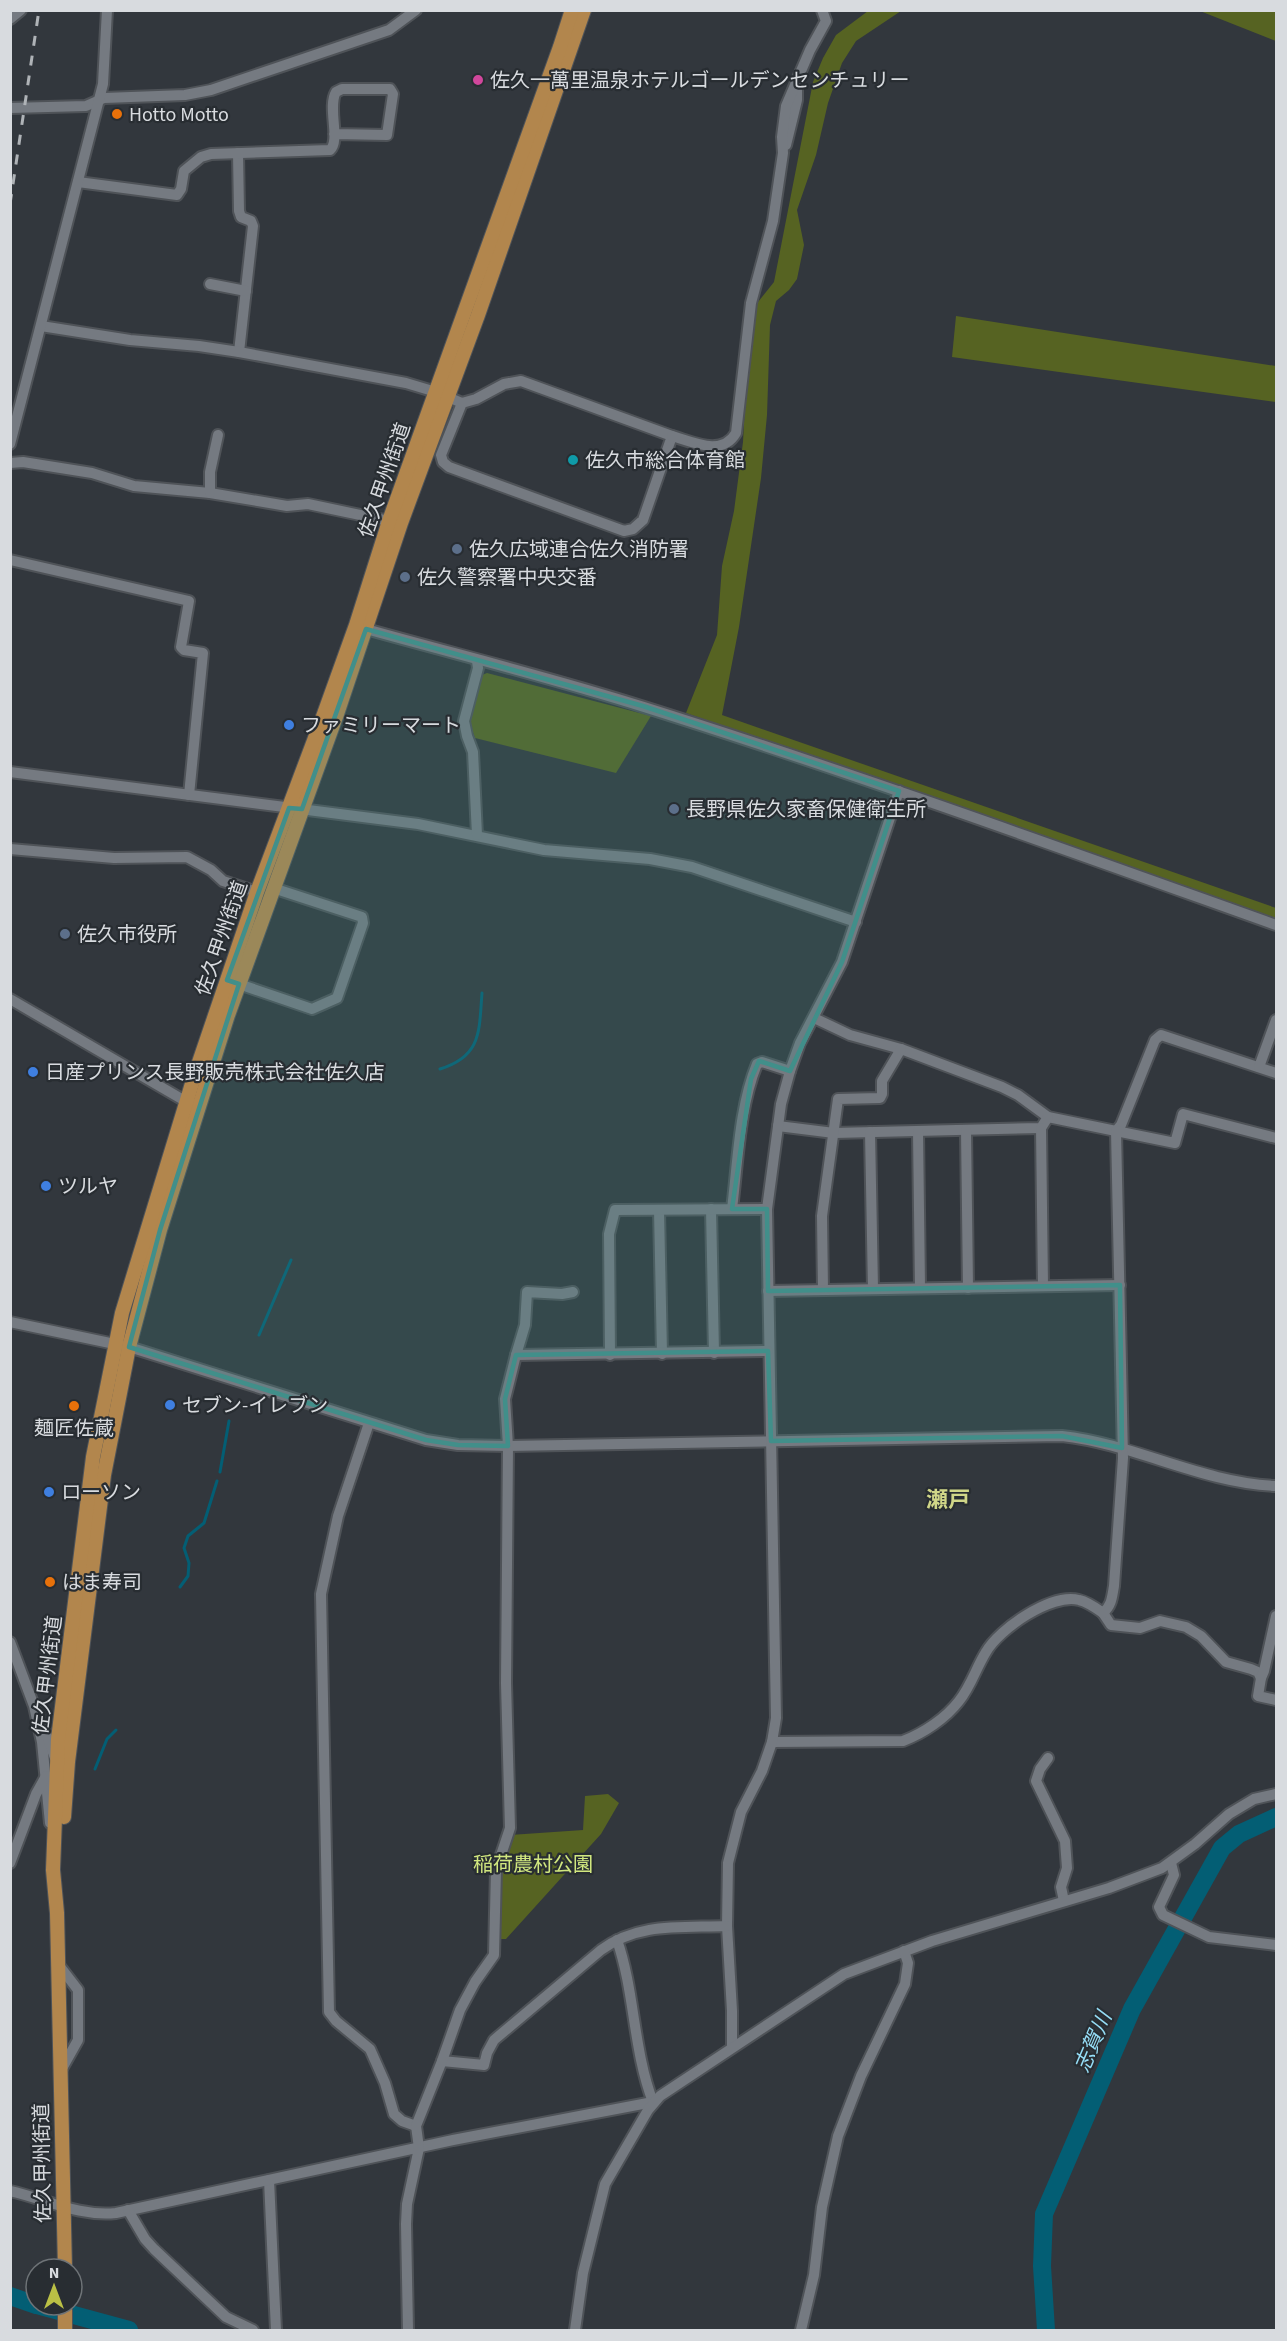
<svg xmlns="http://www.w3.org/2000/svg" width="1287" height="2341" font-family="'Source Sans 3','Noto Sans JP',sans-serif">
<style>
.green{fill:#566322}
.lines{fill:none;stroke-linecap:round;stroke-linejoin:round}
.stream{stroke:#035e74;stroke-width:3}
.river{stroke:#035e74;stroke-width:18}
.minor-casing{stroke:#4f5358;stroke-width:14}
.major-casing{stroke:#4f5358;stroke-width:16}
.minor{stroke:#757a81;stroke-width:10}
.major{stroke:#b2864d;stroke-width:14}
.rail{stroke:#afb3b7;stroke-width:3;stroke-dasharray:10 10;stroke-linecap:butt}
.marked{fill:#418f8a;fill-opacity:0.2;stroke:#418f8a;stroke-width:4.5;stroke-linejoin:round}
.hotel-dot{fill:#d1479c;stroke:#282d32;stroke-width:2}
.food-dot{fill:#e8710a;stroke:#282d32;stroke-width:2}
.culture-dot{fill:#0f9aa8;stroke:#282d32;stroke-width:2}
.service-dot{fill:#5c6f8a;stroke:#282d32;stroke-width:2}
.shop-dot{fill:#3f7fe0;stroke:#282d32;stroke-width:2}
.labels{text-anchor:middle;stroke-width:4.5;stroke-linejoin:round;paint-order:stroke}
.poi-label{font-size:20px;fill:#d8dbdf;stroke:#282d32;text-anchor:start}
.street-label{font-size:20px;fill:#d8dbdf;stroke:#282d32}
.park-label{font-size:20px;fill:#d1e77f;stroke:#282d32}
.water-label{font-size:21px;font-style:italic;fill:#95ddf6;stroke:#282d32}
.quarter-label{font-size:22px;font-weight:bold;fill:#d0d688;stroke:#282d32}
</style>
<rect width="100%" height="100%" fill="#32373d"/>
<g class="green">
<path d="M868,11H901L856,41L842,63L828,103L816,155L797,210L804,245L797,279L789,290L776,301L770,325L767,415L761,478L739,627L722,715L1276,908V919L686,713L717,635L722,566L734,511L743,442L747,365L754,307L774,282L813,82L823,58L836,35Z"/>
<path d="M1200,11H1276V41Z"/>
<path d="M956,316L1276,366V402L952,357Z"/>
<path d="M487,673L651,716L616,773L475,738L469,722L482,675Z"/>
<path d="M608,1794L619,1803L601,1834L506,1939H498L499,1871L510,1835L583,1830L585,1796Z"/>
</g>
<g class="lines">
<g class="stream">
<path d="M440,1069C482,1056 479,1031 482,993"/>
<path d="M259,1335L291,1260"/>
<path d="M220,1472L229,1421"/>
<path d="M180,1587L188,1576L189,1563L184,1548L188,1536L204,1523L217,1481"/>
<path d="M95,1769L107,1739L116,1730"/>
</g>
<g class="river">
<path d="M10,2296L36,2305"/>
<path d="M37,2305L129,2330"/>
<path d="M1046,2330L1042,2266L1044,2214L1132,2009L1222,1848L1239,1834L1276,1817"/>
</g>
<defs>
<g id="minor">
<path d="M10,19L21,10"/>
<path d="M10,108L86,106L104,98L185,95L211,90L389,30L416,10"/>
<path d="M786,145L797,100V87"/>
<path d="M238,153L239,211L241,217L251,221L253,226L239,352"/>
<path d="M78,182L177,195L181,189L184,171L201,157L211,154L330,150C341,140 327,107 336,92L342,89H390L393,94L387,135L334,134"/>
<path d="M210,284L246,291"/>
<path d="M41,326L130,340L199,346L239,352L406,383L436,392L462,403L476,399L504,384L521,381L672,436L643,520L633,529L624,531L449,467L443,462L441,455L462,403"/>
<path d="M672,436C693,442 722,457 736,433L751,303L773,221L783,153L782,137L786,106L810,50L826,21L822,10"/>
<path d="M10,444L103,84L107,10"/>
<path d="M10,463L23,462L92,473L134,486L210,493L287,506L308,504L389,521"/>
<path d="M210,493V472L218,435"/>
<path d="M10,560L189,601L181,647L184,650L203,653L189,795"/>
<path d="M366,629C459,655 553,678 644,707C857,774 1066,850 1276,925"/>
<path d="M10,772L418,824L544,850L650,859L692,867L856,922"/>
<path d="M477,835L473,752L467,736L464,721L478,668L477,661"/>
<path d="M10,849L114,858L187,857L211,870L223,881L257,892"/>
<path d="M233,982L312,1009L337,998L363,923L362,917L273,888"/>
<path d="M10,999L192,1105"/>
<path d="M814,1018L850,1035L901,1049L1002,1087L1018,1095L1048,1117L1116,1131L1121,1125L1155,1040L1161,1035L1276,1073"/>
<path d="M1259,1067L1276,1020"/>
<path d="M778,1126L834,1133L1041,1128L1048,1117"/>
<path d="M1041,1128L1043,1286"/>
<path d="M966,1130L968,1288"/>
<path d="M918,1131L920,1288"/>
<path d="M870,1132L873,1289"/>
<path d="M711,1209L714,1353"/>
<path d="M732,1209C738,1161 739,1108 757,1064L762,1062L790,1071"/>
<path d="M659,1210L662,1354"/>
<path d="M823,1290L822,1216L838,1099L880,1098L882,1094V1081L901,1049"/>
<path d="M768,1291L1120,1285"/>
<path d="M10,1322L129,1347L426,1440L458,1445L508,1446L1062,1436C1135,1444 1202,1483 1276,1486"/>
<path d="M516,1355L525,1325L527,1292L562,1294L573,1292"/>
<path d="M610,1355L609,1234L615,1210L767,1209"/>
<path d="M369,1423L338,1516L321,1594L329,2012L336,2021L370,2049L385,2083L394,2114L402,2121L416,2126"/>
<path d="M1103,1613L1111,1625L1140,1628L1160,1621L1186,1627L1201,1636L1226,1662L1251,1669L1258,1672L1261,1678"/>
<path d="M1276,1616L1264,1671L1261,1678L1258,1696L1276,1700"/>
<path d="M10,1642L34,1706L42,1742L50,1823"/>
<path d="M43,1725L55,1758"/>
<path d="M772,1742L903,1741C924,1733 946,1718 959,1701C971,1686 976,1668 986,1652C999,1629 1051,1593 1079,1600C1088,1602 1096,1608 1103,1613C1112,1605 1112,1597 1114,1586L1123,1458L1116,1131L1175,1143L1183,1114L1276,1138"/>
<path d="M1048,1758L1040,1769L1036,1781L1065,1841L1067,1868L1061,1887L1064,1901"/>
<path d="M10,1863L36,1794L46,1776"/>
<path d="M1171,1863L1174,1875L1159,1907L1163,1915L1209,1937L1276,1945"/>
<path d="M617,1940C635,1992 633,2050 653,2102"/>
<path d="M58,1964L78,1990V2040L60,2072"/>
<path d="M732,2047V2011L727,1926L728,1863L741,1812L762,1771L772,1742L776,1718L767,1209L781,1104L790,1071L800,1043L842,962L899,791"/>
<path d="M442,2061L484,2065L487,2053L494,2040L601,1950C639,1922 682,1928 727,1926"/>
<path d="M269,2180L276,2330"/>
<path d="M10,2191C46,2199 79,2217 116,2213L453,2140L653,2102"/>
<path d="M128,2210L145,2239L154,2249L226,2317L253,2330"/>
<path d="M408,2330L406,2224L407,2204L419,2148L416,2126L442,2061L460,2010L475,1982L494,1955L496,1870L510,1828L506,1683L508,1446L505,1399L516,1355L768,1351"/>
<path d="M575,2330L583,2273L605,2184L648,2110L660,2096L844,1974L932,1941L1109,1888L1162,1868L1195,1844L1229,1814L1254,1799L1276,1794"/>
<path d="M801,2330L814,2275L822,2207L838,2136L861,2076L905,1984L908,1963L904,1951"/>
</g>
<g id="major">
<path d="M64,1817L68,1762L104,1475L129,1347L160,1230L228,1015L337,714L401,523L478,315L584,10"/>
<path d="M65,2269L57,1913L53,1870L58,1739L93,1457L122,1313L194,1077L257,892L324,714L356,625L389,521L560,47L572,10"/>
<path d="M65,2305V2330"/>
</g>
</defs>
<use href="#minor" class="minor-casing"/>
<use href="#major" class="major-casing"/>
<use href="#minor" class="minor"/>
<use href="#major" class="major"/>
<path class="rail" d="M10,204L39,10"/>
</g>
<path class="marked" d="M366,629L643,706L899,791L842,962L790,1071L759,1061L751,1079L732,1209H767L768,1291L1120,1285L1122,1448L1062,1436L771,1441L768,1351L516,1355L505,1399L508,1446L458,1445L426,1440L129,1347L160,1230L239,984L227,980L289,808L302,809Z"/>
<circle class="hotel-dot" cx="478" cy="80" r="6"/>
<g class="food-dot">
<circle cx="117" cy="114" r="6"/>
<circle cx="74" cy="1406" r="6"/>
<circle cx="50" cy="1582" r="6"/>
</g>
<circle class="culture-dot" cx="573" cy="460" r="6"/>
<g class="service-dot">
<circle cx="457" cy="549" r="6"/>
<circle cx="405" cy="577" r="6"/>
<circle cx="674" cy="809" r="6"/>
<circle cx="65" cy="934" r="6"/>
</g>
<g class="shop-dot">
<circle cx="289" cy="725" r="6"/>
<circle cx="33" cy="1072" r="6"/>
<circle cx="46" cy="1186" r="6"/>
<circle cx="170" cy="1405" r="6"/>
<circle cx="49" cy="1492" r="6"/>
</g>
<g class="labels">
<g class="poi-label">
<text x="490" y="87">佐久一萬里温泉ホテルゴールデンセンチュリー</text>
<text x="129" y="121">Hotto Motto</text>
<text x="585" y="467">佐久市総合体育館</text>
<text x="469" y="556">佐久広域連合佐久消防署</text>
<text x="417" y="584">佐久警察署中央交番</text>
<text x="301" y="732">ファミリーマート</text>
<text x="686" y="816">長野県佐久家畜保健衛生所</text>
<text x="77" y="941">佐久市役所</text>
<text x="45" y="1079">日産プリンス長野販売株式会社佐久店</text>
<text x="58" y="1193">ツルヤ</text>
<text x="182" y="1412">セブン-イレブン</text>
<text x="74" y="1435" text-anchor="middle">麺匠佐蔵</text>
<text x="61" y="1499">ローソン</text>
<text x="62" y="1589">はま寿司</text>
</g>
<g class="street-label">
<text transform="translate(384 480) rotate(-71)" y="7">佐久甲州街道</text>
<text transform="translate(221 938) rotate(-71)" y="7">佐久甲州街道</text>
<text transform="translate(47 1675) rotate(-83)" y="7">佐久甲州街道</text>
<text transform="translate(42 2163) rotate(-91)" y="7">佐久甲州街道</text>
</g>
<g class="park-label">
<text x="533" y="1871">稲荷農村公園</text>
</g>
<g class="water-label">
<text transform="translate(1093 2042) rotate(-67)" y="7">志賀川</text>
</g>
<g class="quarter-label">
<text x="948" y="1507">瀬戸</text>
</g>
</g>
<rect width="1287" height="2341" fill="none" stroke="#d8dbdf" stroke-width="24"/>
<g transform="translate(54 2287)"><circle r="28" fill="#282d32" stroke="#6e7377" stroke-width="1.5"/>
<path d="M0-4.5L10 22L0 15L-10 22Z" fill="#bac045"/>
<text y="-9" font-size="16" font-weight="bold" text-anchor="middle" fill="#d8dbdf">N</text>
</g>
</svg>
